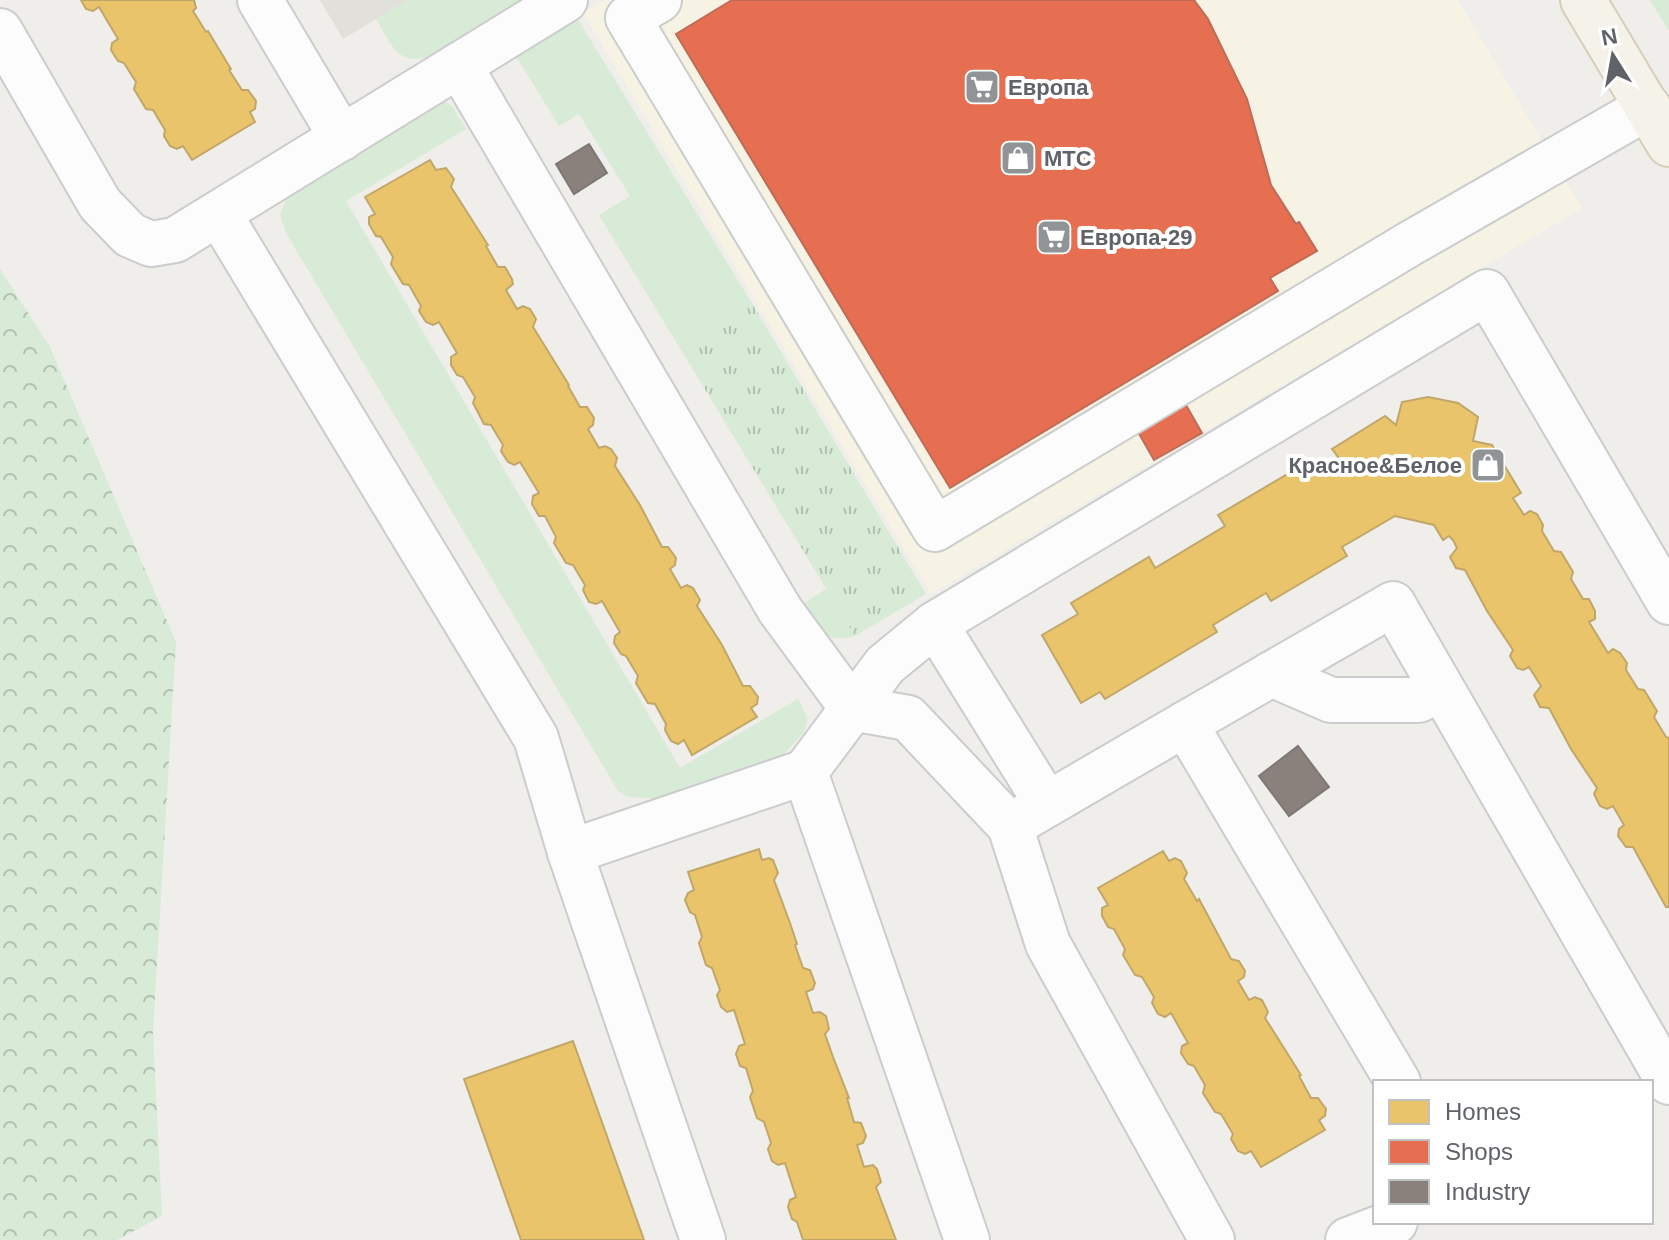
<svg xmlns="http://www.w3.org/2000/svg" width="1669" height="1240" font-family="Helvetica,sans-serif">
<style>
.commercial{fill:#f7f3e4}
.education{fill:#e2e0da}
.grass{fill:#d8ebd6}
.forest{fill:url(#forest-crowns)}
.park{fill:url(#park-tufts)}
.homes{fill:#e9c46a;stroke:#c0a769;stroke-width:2}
.shops{fill:#e76f51;stroke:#be6b58;stroke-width:2}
.industry{fill:#8a817c;stroke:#7d7876;stroke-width:2}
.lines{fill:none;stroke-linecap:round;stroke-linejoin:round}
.minor-casing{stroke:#cbcccc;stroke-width:48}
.major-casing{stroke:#d7ceb8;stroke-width:48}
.minor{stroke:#fdfcfc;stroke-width:44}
.major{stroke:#f4f2e9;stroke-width:44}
.labels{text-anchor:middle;stroke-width:8;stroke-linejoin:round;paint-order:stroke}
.poi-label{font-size:22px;font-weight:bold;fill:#5f6368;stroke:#fff;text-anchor:start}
</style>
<defs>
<pattern id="forest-crowns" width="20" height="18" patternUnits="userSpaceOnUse" patternTransform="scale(2)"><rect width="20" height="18" fill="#d8ebd6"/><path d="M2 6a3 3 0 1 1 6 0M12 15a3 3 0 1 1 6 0" fill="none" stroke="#b2c2b1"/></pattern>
<pattern id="park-tufts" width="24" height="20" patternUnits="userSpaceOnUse" patternTransform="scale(2)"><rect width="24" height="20" fill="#d8ebd6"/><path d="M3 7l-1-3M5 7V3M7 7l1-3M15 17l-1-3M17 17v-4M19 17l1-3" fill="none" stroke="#b2c2b1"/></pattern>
</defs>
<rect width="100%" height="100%" fill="#efeeea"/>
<path class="commercial" d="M605,0H1458L1582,208L931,594L583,13Z"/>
<path class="education" d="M320,0H408L343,39Z"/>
<g class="grass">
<path d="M408,0H520L436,53C400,71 392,46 376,19Z"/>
<path d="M1650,0H1669V31Z"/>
<path d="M577,18L753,305L681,350L599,215L630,196L579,114L559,126L516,56Z"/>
<path d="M446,102L453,107L466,129L346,201L680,768L798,699L808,719L804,732L783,755L659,799L628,797L618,791L286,233L280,215L288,194L433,103Z"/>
<path d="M826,589L855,636C825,646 816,626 803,604Z"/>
</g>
<path class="forest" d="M0,269L50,347L176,642L153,1032L162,1216L117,1240H0Z"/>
<path class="park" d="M753,305L926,594L855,636L681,350Z"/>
<g class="homes">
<path d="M81,0H194L196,8L193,11L206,32L208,31L231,69L229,70L242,90H248L256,101L255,109L250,112L255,122L192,160L183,146L177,149L170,146L164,136L165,130L153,110L146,109L134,89L136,82L124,63L118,61L111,50L112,43L118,39L99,7L93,11L86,9Z"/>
<path d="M430,160L436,170L446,168L454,179L451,187L488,245L486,246L498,267H505L512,279L513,284L506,290L517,309L523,306L530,309L536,319L533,327L569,385L568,386L580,407H587L594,418L593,425L588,429L599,448L605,446L611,449L617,458L615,466L640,505L662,547H668L676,558L675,565L670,569L681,588L687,585L693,588L700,600L697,606L722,645L743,686H750L758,697L757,704L751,708L757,717L692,755L684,740L678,744L671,741L665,730L666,724L655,704L648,703L636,683L638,676L626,656L621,654L614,643L615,636L620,632L602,601L596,604L589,602L583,590L585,585L573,565L566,563L554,543L556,537L545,516H539L532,504L533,496L539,493L520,462L514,465L508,462L501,451L503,445L491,425L484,424L473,403L475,397L463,377L457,375L451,365V357L457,353L439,322L433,325L426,322L419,311L421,306L409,285L403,284L391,264L393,257L381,237L376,236L369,224V217L375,214L365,197Z"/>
<path d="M1428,397L1458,403L1478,417L1473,441L1492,445L1521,493L1513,498L1524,515L1530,511L1537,514L1543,525L1542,531L1554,551L1561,552L1573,572L1571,579L1583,599H1589L1595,611V619L1589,622L1608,653L1613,649L1620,653L1627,663L1626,670L1638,689L1644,690L1657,711L1654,717L1666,737L1669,738V907H1666L1633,847H1626L1618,836L1619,829L1624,825L1613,806L1607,809L1600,806L1594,794L1597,788L1571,749L1549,708L1540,707L1534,695L1541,686L1529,667L1523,670L1517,668L1510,656L1513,650L1487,611L1465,570L1456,568L1450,557L1457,548L1453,540L1449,536L1443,540L1434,525L1395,516L1342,547L1347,556L1271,601L1266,593L1213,625L1217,632L1105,699L1100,692L1081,703L1042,635L1078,614L1071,603L1149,557L1155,568L1225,526L1218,515L1296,469L1302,480L1338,457L1332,449L1385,416L1396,425L1402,402Z"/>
<path d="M759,849L762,860L769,858L773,860L778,873L774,880L790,923L797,944L795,945L803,968L810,970L815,983L813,989L806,992L813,1013L820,1012L826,1016L829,1029L825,1034L833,1057L849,1098H847L854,1122L861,1123L866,1136L863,1143L857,1145L864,1167L873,1165L877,1169L881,1182L876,1187L896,1240H803L797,1222L792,1219L788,1207L790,1200L796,1197L785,1163L778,1165L772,1161L768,1149L771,1143L764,1122L757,1118L750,1097L753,1091L746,1068L740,1066L736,1054L739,1046L745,1044L734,1010L727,1012L721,1007L717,995L720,990L712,968L706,965L699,943L702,937L695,915L690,912L685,900L688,893L694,890L688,872Z"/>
<path d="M1163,851L1169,861L1175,858L1181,861L1187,873L1184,879L1197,901L1199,899L1231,959L1239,961L1245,971L1244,977L1238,981L1249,1000L1255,997L1262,1000L1268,1012L1265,1018L1301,1075L1299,1076L1311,1098H1318L1326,1109L1325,1116L1319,1120L1325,1130L1261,1167L1251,1151L1245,1154L1238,1151L1231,1139L1233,1134L1221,1114L1215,1112L1203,1093L1205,1085L1194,1066L1188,1064L1181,1053L1182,1046L1188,1043L1171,1013L1165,1017L1158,1014L1152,1003L1154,997L1142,977L1135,975L1123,955L1125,949L1114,929L1108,927L1102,916V908L1108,905L1098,888Z"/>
<path d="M573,1041L644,1240H521L464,1079Z"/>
</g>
<g class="shops">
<path d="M732,0H1194L1208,19L1247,99L1271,185L1296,224L1299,222L1317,251L1270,278L1278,291L950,488L676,34Z"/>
<path d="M1182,398L1202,433L1154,460L1134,425Z"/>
</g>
<g class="industry">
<path d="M589,144L607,173L574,194L556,164Z"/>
<path d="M1298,746L1329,787L1289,816L1259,776Z"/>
</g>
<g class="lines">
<defs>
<g id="minor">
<path d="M260,0L342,138"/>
<path d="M659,0L628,18L935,529L1411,243L1648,107"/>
<path d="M0,31L100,204L130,235L151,244L175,240L565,0"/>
<path d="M459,65L780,610L852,708L908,718L1010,826"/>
<path d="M219,214L536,738L570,852"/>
<path d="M935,624L1047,804"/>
<path d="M1271,674L1331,700H1419L1441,688"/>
<path d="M1185,724L1393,604L1669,1082"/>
<path d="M805,772L885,665L935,624L1487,292L1669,602"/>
<path d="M703,1240L570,852L805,772L967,1240"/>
<path d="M1212,1240L1048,944L1010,826L1185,724L1398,1082"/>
<path d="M1348,1240L1395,1222"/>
</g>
<path id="major" d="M1583,0L1669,144"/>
</defs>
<use href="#minor" class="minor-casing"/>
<use href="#major" class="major-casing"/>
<use href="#minor" class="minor"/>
<use href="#major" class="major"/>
</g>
<defs>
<symbol id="supermarket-square" viewBox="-11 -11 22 22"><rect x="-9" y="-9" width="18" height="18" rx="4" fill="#919496" stroke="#fff"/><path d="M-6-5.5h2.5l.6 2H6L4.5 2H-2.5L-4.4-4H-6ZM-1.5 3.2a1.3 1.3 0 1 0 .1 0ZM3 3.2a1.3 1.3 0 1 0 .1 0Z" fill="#fff"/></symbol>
<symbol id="shop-square" viewBox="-11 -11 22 22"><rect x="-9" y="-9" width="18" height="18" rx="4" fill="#919496" stroke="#fff"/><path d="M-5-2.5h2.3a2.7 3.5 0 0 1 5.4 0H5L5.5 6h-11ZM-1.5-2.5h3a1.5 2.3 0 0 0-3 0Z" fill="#fff"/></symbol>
</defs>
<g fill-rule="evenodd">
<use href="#supermarket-square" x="962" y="67" width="40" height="40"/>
<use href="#shop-square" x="998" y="138" width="40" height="40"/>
<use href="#supermarket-square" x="1034" y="217" width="40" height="40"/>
<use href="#shop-square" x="1468" y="445" width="40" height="40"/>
</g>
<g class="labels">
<g class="poi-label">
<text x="1008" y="95">Европа</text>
<text x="1044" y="166">МТС</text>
<text x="1080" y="245">Европа-29</text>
<text x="1462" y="473" text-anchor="end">Красное&amp;Белое</text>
</g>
</g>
<rect x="1373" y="1080" width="280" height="144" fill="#ffffff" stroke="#bfc1c3" stroke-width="2"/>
<rect x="1389" y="1100" width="40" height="24" fill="#e9c46a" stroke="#bfc1c3" stroke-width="2"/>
<text x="1445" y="1120" font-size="24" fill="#5f6368">Homes</text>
<rect x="1389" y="1140" width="40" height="24" fill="#e76f51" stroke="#bfc1c3" stroke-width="2"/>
<text x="1445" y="1160" font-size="24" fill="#5f6368">Shops</text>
<rect x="1389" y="1180" width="40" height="24" fill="#8a817c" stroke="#bfc1c3" stroke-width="2"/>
<text x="1445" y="1200" font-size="24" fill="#5f6368">Industry</text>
<g transform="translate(1613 56) rotate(349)" stroke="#ffffff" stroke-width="6" paint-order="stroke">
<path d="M0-6L14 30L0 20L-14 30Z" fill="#5f6368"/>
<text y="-12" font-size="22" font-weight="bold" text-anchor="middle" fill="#5f6368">N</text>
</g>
</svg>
